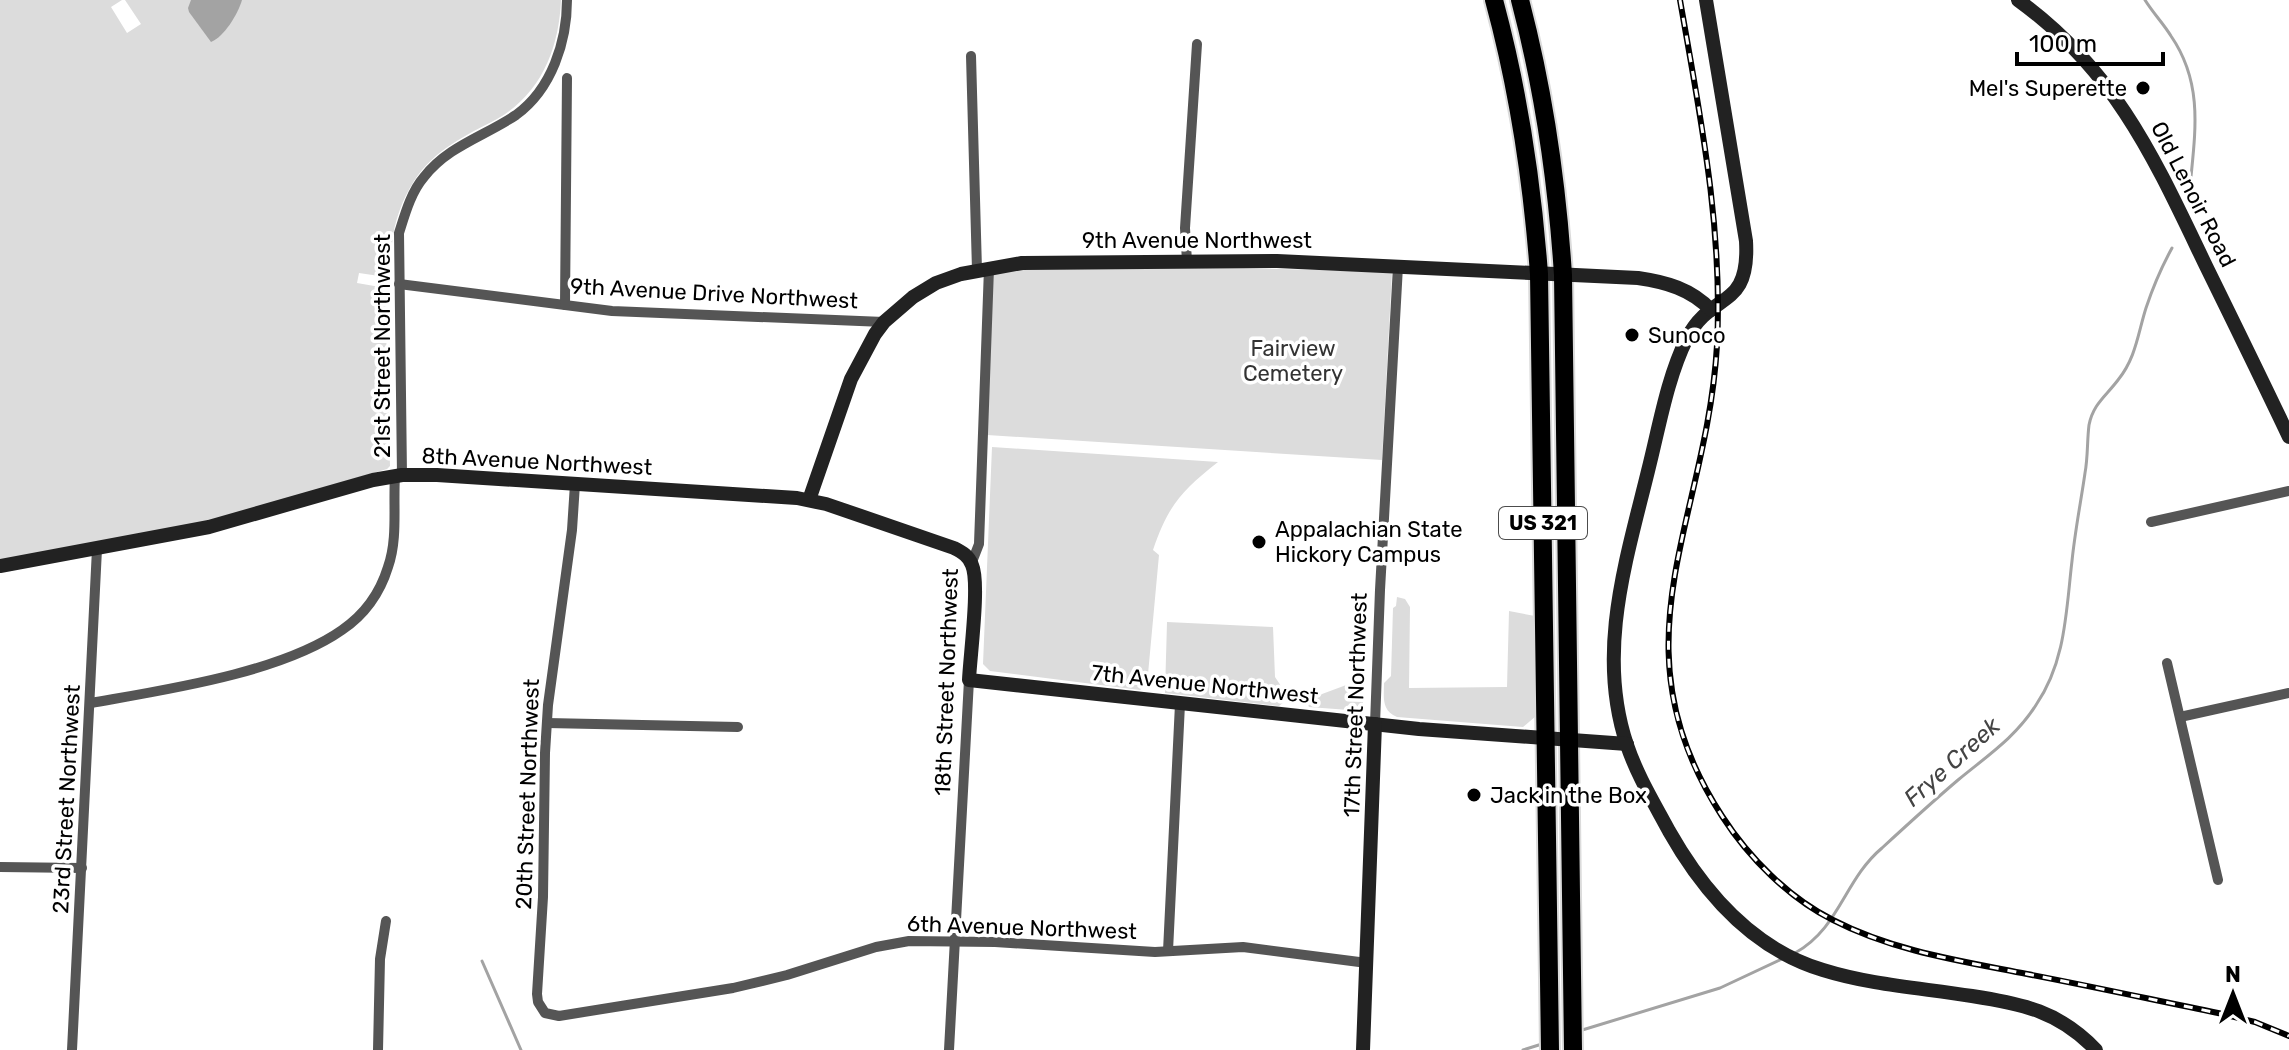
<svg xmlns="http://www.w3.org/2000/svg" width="2289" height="1050" font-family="Rubik,sans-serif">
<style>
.green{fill:#dcdcdc}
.water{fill:#a3a3a3}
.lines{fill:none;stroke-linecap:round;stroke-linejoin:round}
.stream{stroke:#a3a3a3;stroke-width:3}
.highway-casing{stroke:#dbdbdb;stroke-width:22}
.street{stroke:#555;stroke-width:10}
.secondary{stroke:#222;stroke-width:14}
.highway{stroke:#000;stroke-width:18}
.rail-casing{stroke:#000;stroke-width:6}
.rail{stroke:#fff;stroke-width:3;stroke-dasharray:9;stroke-linecap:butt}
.poi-dot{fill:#000;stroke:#fff;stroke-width:3}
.labels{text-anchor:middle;stroke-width:7;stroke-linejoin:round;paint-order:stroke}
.shield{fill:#fff;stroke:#4c4c4c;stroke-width:2}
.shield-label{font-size:20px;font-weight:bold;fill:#000}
.poi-label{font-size:22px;fill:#000;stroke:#fff;text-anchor:start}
.street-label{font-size:22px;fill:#000;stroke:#fff}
.park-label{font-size:22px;fill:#333;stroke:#fff}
.water-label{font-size:24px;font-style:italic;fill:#444;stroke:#fff}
</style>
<rect width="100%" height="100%" fill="#fff"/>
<g class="green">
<path d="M0,0H122L111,7L127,33L141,24L125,0H561C559,49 541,94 497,119C465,136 435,149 414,181C402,200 394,222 392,244C391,254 391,265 388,275L386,277L359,273L357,283L380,287L385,294L390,466L387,469L206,522L0,561Z"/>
<path d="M1164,266L1392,272L1382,460L987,435L993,271L1038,267Z"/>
<path d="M992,447L1218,462C1181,491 1168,506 1153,550L1159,555L1147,685L1140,690L990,671L983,664Z"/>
<path d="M1397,597L1405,599L1410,607L1409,688L1507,687L1509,611L1535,616L1536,716L1523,727L1397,717C1381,710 1384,697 1384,683L1391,676L1393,608L1396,606Z"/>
<path d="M1167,622L1273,627L1275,677L1289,698L1279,706L1165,693Z"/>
<path d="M1365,678L1362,711L1309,707L1306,700Z"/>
</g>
<path class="water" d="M191,0H242C238,14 224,37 211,42L189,12L188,8Z"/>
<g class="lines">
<g class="stream">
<path d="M2145,0C2153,13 2163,23 2171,36C2204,84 2195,133 2190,187"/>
<path d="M1795,953C1840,928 1844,880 1882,848C1907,825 1932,802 1958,780C1987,756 2016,737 2036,705C2066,661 2066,611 2072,561C2075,531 2081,501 2085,473C2088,457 2087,441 2089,425C2093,404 2106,396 2118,380C2136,358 2138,333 2146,308C2153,287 2161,268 2172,248"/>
<path d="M482,961L521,1050"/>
<path d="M1579,1031L1720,988L1784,958"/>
<path d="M1523,1050L1542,1044"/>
</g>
<defs>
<g id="highway">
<path d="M1494,0C1519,92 1532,179 1539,274L1550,1050"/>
<path d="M1520,0C1544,91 1557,181 1563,275L1573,1050"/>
</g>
</defs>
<use href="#highway" class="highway-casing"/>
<g class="street">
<path d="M971,56L977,270"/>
<path d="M1187,261L1185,228L1197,44"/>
<path d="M399,284L612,311L884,322"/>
<path d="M565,305L567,78"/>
<path d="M402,475L399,233C405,214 411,192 424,177C448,146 485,136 516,115C552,89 567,41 567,0"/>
<path d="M575,484L572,530L548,705L545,753L543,897L537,994L538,1002L545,1013L559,1016L733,988L787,975L876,947L909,941L995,942L1155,952L1243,947L1367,963"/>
<path d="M2151,522L2289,491"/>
<path d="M972,562L979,544L989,268"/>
<path d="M2167,663L2218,880"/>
<path d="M91,703C164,690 281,673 342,630C364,615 380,593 388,567C398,539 393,506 395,476"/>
<path d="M2180,717L2289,693"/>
<path d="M547,723L738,727"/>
<path d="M1375,724L1380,590L1398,266"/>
<path d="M0,867L82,868"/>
<path d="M1168,951L1180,704"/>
<path d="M72,1050L97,549"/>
<path d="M378,1050L380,959L386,921"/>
<path d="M949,1050L969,680"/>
</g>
<g class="secondary">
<path d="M1706,0L1746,241C1750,311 1712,290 1687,338C1667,378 1659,428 1648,471C1626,561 1596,653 1627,745C1637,775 1654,803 1669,831C1704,893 1753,949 1823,970C1871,985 1922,988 1972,996C2023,1004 2059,1011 2096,1050"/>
<path d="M2018,0C2117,72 2155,160 2206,266C2234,323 2262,380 2289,437"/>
<path d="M809,500L851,379L875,334L884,322L913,297L936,283L961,274L1022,263L1277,261L1638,278C1666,282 1691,289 1711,310"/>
<path d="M0,566L209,527L373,480L402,475H437L797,498L826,504L954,548C962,552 969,556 972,565C980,583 970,656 969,680L1419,729L1627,744"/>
<path d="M1363,1050L1375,724"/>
</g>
<use href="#highway" class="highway"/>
<defs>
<path id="rail" d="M1680,0C1700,115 1723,227 1717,345C1707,522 1610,643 1722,816C1749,858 1789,898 1833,920C1893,951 1961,961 2027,974C2090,986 2154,1000 2218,1013L2255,1022L2289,1036"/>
</defs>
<use href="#rail" class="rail-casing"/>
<use href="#rail" class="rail"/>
</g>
<g class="poi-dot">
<circle cx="2143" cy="88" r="8"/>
<circle cx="1632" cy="335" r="8"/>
<circle cx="1259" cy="542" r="8"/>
<circle cx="1474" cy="795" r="8"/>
</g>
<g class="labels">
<rect class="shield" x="1499" y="507" width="88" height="32" rx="6"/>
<g class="shield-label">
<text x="1543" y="530">US 321</text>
</g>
<g class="poi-label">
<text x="2127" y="96" text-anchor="end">Mel's Superette</text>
<text x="1648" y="343">Sunoco</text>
<text x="1275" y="537">Appalachian State<tspan x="1275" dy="25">Hickory Campus</tspan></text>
<text x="1490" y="803">Jack in the Box</text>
</g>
<g class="street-label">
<text transform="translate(2194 194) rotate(63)" y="8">Old Lenoir Road</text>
<text x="1197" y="248">9th Avenue Northwest</text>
<text transform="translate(714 293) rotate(3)" y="8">9th Avenue Drive Northwest</text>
<text transform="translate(382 346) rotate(-90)" y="8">21st Street Northwest</text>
<text transform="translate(537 461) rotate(3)" y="8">8th Avenue Northwest</text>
<text transform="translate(946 682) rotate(-88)" y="8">18th Street Northwest</text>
<text transform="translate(1205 684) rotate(6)" y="8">7th Avenue Northwest</text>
<text transform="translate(1355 705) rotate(-88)" y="8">17th Street Northwest</text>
<text transform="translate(527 794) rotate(-88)" y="8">20th Street Northwest</text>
<text transform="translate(66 799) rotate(-87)" y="8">23rd Street Northwest</text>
<text transform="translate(1022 927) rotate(2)" y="8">6th Avenue Northwest</text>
</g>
<g class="park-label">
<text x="1293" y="356">Fairview<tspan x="1293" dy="25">Cemetery</tspan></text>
</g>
<g class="water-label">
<text transform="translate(1952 762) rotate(-42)" y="8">Frye Creek</text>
</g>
</g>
<g transform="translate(2233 994)" stroke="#ffffff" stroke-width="6" paint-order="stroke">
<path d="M0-6L14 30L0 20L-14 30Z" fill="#000000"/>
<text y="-12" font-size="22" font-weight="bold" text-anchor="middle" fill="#000000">N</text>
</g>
<path d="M2017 52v12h146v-12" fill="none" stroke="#000000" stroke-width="4"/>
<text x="2029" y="52" font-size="24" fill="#000000" stroke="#ffffff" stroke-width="6" paint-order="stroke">100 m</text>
</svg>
